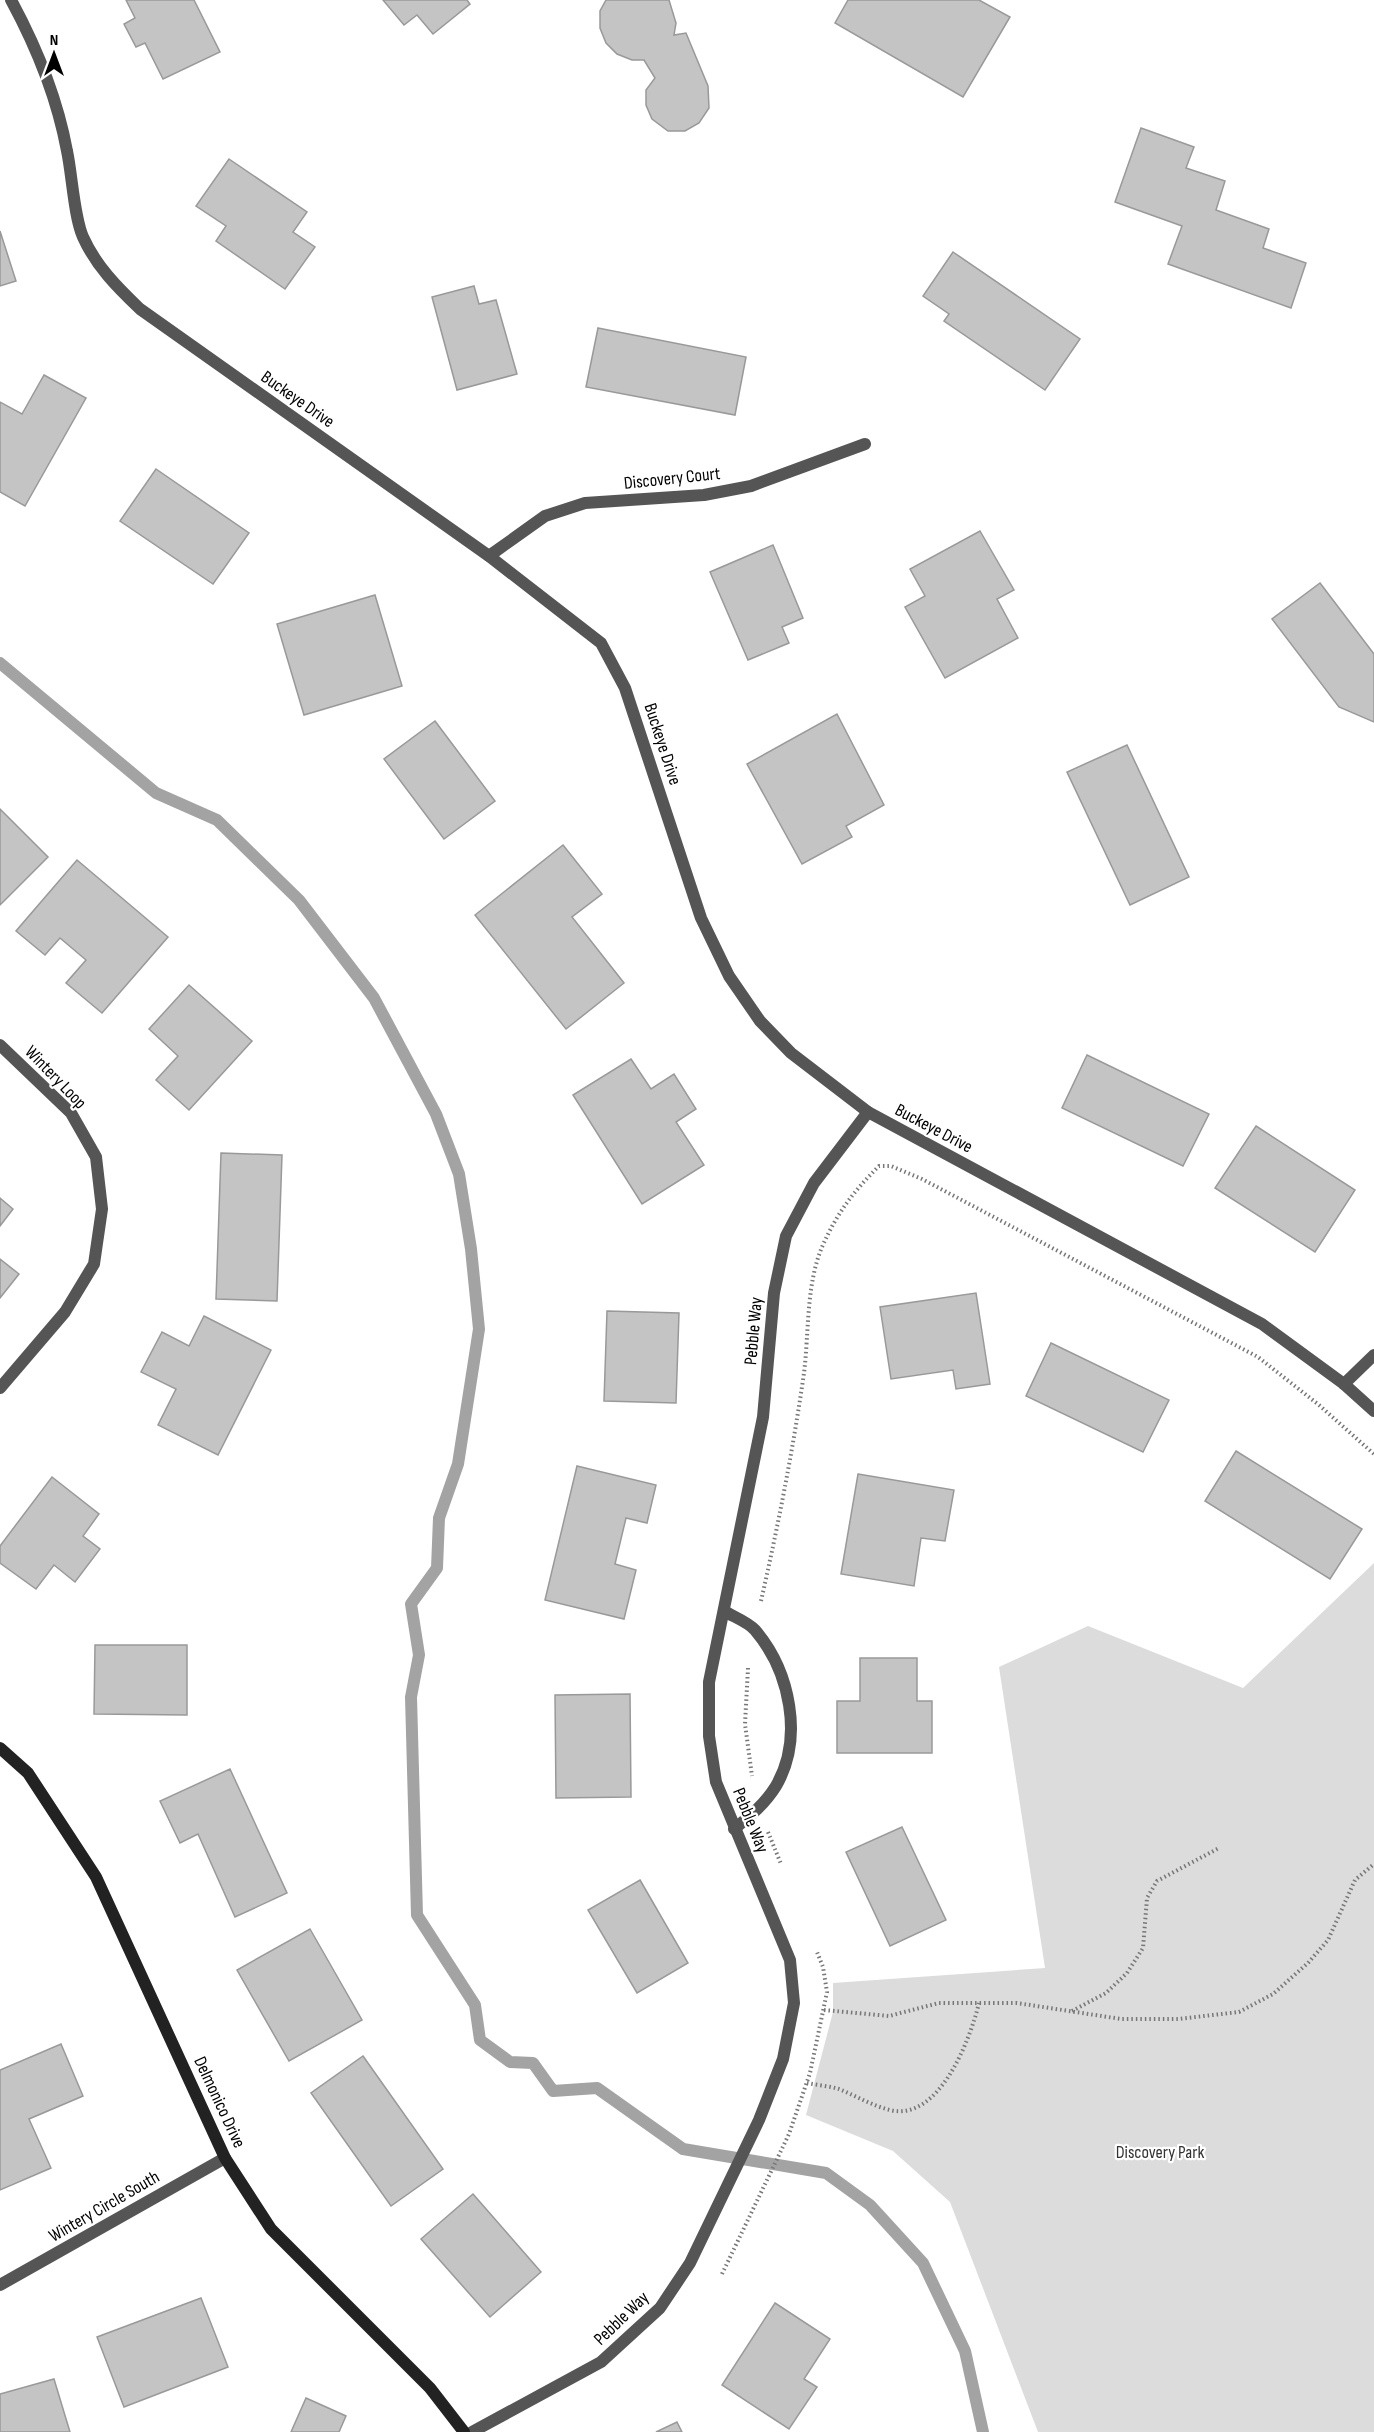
<svg xmlns="http://www.w3.org/2000/svg" width="1374" height="2432" font-family="'Sofia Sans Condensed',sans-serif">
<style>
.green{fill:#dcdcdc}
.lines{fill:none;stroke-linecap:round;stroke-linejoin:round}
.stream{stroke:#a3a3a3;stroke-width:12}
.building{fill:#c4c4c4;stroke:#999;stroke-width:1.5}
.path{stroke:#777;stroke-width:4;stroke-dasharray:1.5 3;stroke-linecap:butt}
.lane{stroke:#555;stroke-width:12}
.street{stroke:#555;stroke-width:12}
.secondary{stroke:#222;stroke-width:12}
.labels{text-anchor:middle;stroke-width:4.5;stroke-linejoin:round;paint-order:stroke}
.street-label{font-size:18px;fill:#000;stroke:#fff}
.park-label{font-size:18px;fill:#333;stroke:#fff}
</style>
<rect width="100%" height="100%" fill="#fff"/>
<path class="green" d="M1374,1563V2432H1038L950,2202L893,2151L806,2115L833,2012V1983L1045,1968L999,1667L1088,1626L1243,1688Z"/>
<g class="lines">
<path class="stream" d="M0,663L156,793L217,820L299,900L374,998L436,1114L459,1174L471,1249L479,1329L458,1464L439,1518L437,1568L411,1604L419,1655L411,1697L417,1915L475,2005L480,2040L510,2062L533,2063L553,2091L597,2088L683,2149L826,2173L870,2205L923,2263L965,2351L983,2432"/>
</g>
<g class="building">
<path d="M126,0H194L220,52L163,79L145,43L136,47L124,24L135,18Z"/>
<path d="M383,0H467L470,4L433,34L417,15L404,25Z"/>
<path d="M606,0H669L676,23L674,35L686,33L708,86L709,108L699,123L685,131H668L652,119L646,105V90L655,78L644,60H632L617,54L606,43L600,28V11Z"/>
<path d="M848,0H979L1010,17L963,97L835,23Z"/>
<path d="M1141,128L1194,147L1186,168L1225,181L1216,210L1269,229L1263,248L1306,263L1291,308L1168,264L1182,226L1115,202Z"/>
<path d="M229,159L307,212L293,232L315,247L285,289L216,241L226,226L196,206Z"/>
<path d="M0,231L16,281L0,286Z"/>
<path d="M953,252L1080,339L1045,390L944,321L949,314L923,296Z"/>
<path d="M474,286L479,304L496,300L517,374L457,390L432,297Z"/>
<path d="M598,328L746,357L735,415L586,387Z"/>
<path d="M44,375L86,398L25,506L0,492V402L22,414Z"/>
<path d="M156,469L249,533L213,584L120,521Z"/>
<path d="M980,531L1014,590L997,599L1018,638L945,678L905,607L925,596L910,569Z"/>
<path d="M773,545L803,618L782,627L789,643L748,660L710,572Z"/>
<path d="M1320,583L1374,654V722L1339,707L1272,619Z"/>
<path d="M375,595L402,686L304,715L277,624Z"/>
<path d="M837,714L884,805L846,826L852,837L802,864L747,764Z"/>
<path d="M435,721L495,801L444,839L384,759Z"/>
<path d="M1127,745L1189,877L1130,905L1067,772Z"/>
<path d="M0,809L48,857L0,905Z"/>
<path d="M563,845L602,894L572,917L624,983L566,1029L475,915Z"/>
<path d="M77,860L168,937L102,1013L66,983L86,960L60,938L45,955L16,931Z"/>
<path d="M189,985L252,1041L189,1110L156,1080L178,1056L149,1029Z"/>
<path d="M1087,1055L1209,1114L1183,1166L1062,1108Z"/>
<path d="M631,1059L651,1089L674,1074L696,1109L676,1122L704,1165L642,1204L573,1095Z"/>
<path d="M1256,1126L1355,1190L1315,1252L1215,1188Z"/>
<path d="M221,1153L282,1155L277,1301L216,1299Z"/>
<path d="M0,1198L13,1209L0,1226Z"/>
<path d="M0,1259L19,1274L0,1298Z"/>
<path d="M976,1293L990,1384L956,1389L953,1370L891,1379L880,1307Z"/>
<path d="M607,1311L679,1313L676,1403L604,1401Z"/>
<path d="M204,1316L271,1350L218,1455L158,1425L176,1389L141,1372L162,1332L189,1346Z"/>
<path d="M1051,1343L1169,1400L1143,1452L1026,1396Z"/>
<path d="M1236,1451L1362,1529L1330,1579L1205,1501Z"/>
<path d="M577,1466L656,1485L647,1523L626,1518L615,1564L636,1570L624,1619L545,1600Z"/>
<path d="M858,1474L954,1490L945,1541L921,1538L914,1586L841,1574Z"/>
<path d="M52,1477L99,1514L83,1536L100,1549L75,1582L54,1565L36,1589L0,1563V1546Z"/>
<path d="M95,1645H187V1715L94,1714Z"/>
<path d="M860,1658H917V1701H932V1753H837V1701H860Z"/>
<path d="M630,1694L631,1797L556,1798L555,1695Z"/>
<path d="M230,1769L287,1893L235,1917L198,1834L180,1843L160,1801Z"/>
<path d="M902,1827L946,1920L890,1946L846,1852Z"/>
<path d="M640,1880L688,1963L637,1993L588,1910Z"/>
<path d="M310,1929L362,2020L289,2061L237,1970Z"/>
<path d="M61,2044L83,2096L29,2119L51,2168L0,2190V2070Z"/>
<path d="M363,2056L443,2169L391,2206L311,2093Z"/>
<path d="M473,2194L541,2272L490,2317L421,2239Z"/>
<path d="M201,2298L228,2367L124,2407L97,2337Z"/>
<path d="M775,2303L830,2339L804,2379L817,2387L789,2429L722,2385Z"/>
<path d="M54,2379L70,2432H0V2394Z"/>
<path d="M306,2398L346,2416L339,2432H291Z"/>
<path d="M677,2422L682,2432H656Z"/>
</g>
<g class="lines">
<g class="path">
<path d="M761,1601C778,1526 793,1450 804,1373C809,1333 806,1285 822,1247C837,1213 853,1192 879,1166H891L922,1179L1258,1357L1319,1405L1374,1454"/>
<path d="M748,1668L745,1724L752,1776"/>
<path d="M768,1832L781,1864"/>
<path d="M824,2010L889,2016L939,2003H1017L1121,2019H1178L1239,2012L1273,1994L1308,1963L1328,1940L1355,1880L1374,1864"/>
<path d="M1072,2011L1106,1993L1127,1973L1143,1948L1147,1898L1157,1881L1219,1848"/>
<path d="M807,2083C817,2085 829,2086 839,2089C856,2096 873,2106 890,2110C939,2122 970,2040 979,2003"/>
<path d="M722,2274L789,2134L810,2073L827,1992L823,1967L817,1952"/>
</g>
<path class="lane" d="M724,1611C734,1617 748,1622 755,1630C790,1671 804,1738 776,1786C765,1804 750,1816 734,1829"/>
<g class="street">
<path d="M11,0C37,48 57,97 67,151C72,174 74,217 83,237C96,266 117,287 140,309L489,556L601,643L625,688L701,918L729,976L760,1021L791,1053L868,1112L1262,1324L1344,1384L1374,1411"/>
<path d="M489,556L545,516L585,503L704,495L751,486L865,444"/>
<path d="M0,1045L71,1113L96,1157L102,1209L94,1264L65,1312L0,1388"/>
<path d="M1344,1384L1374,1355"/>
<path d="M0,2285L225,2158"/>
<path d="M472,2432L601,2362L660,2308L690,2263L759,2120L783,2059L794,2003L790,1960L716,1782L709,1736V1682L763,1417L774,1293L786,1236L814,1183L868,1112"/>
</g>
<path class="secondary" d="M0,1748L28,1773L96,1877L225,2158L271,2229L430,2388L464,2432"/>
</g>
<g class="labels">
<g class="street-label">
<text transform="translate(298 399) rotate(35)" y="6">Buckeye Drive</text>
<text transform="translate(672 478) rotate(-6)" y="6">Discovery Court</text>
<text transform="translate(663 744) rotate(72)" y="6">Buckeye Drive</text>
<text transform="translate(56 1077) rotate(46)" y="6">Wintery Loop</text>
<text transform="translate(934 1128) rotate(28)" y="6">Buckeye Drive</text>
<text transform="translate(753 1331) rotate(-85)" y="6">Pebble Way</text>
<text transform="translate(751 1820) rotate(68)" y="6">Pebble Way</text>
<text transform="translate(220 2102) rotate(65)" y="6">Delmonico Drive</text>
<text transform="translate(104 2206) rotate(-30)" y="6">Wintery Circle South</text>
<text transform="translate(621 2318) rotate(-44)" y="6">Pebble Way</text>
</g>
<g class="park-label">
<text x="1160" y="2158">Discovery Park</text>
</g>
</g>
<g transform="translate(54 54)" stroke="#ffffff" stroke-width="4.5" paint-order="stroke">
<path d="M0-4.5L10 22L0 15L-10 22Z" fill="#000000"/>
<text y="-9" font-size="16" font-weight="bold" text-anchor="middle" fill="#000000">N</text>
</g>
</svg>
